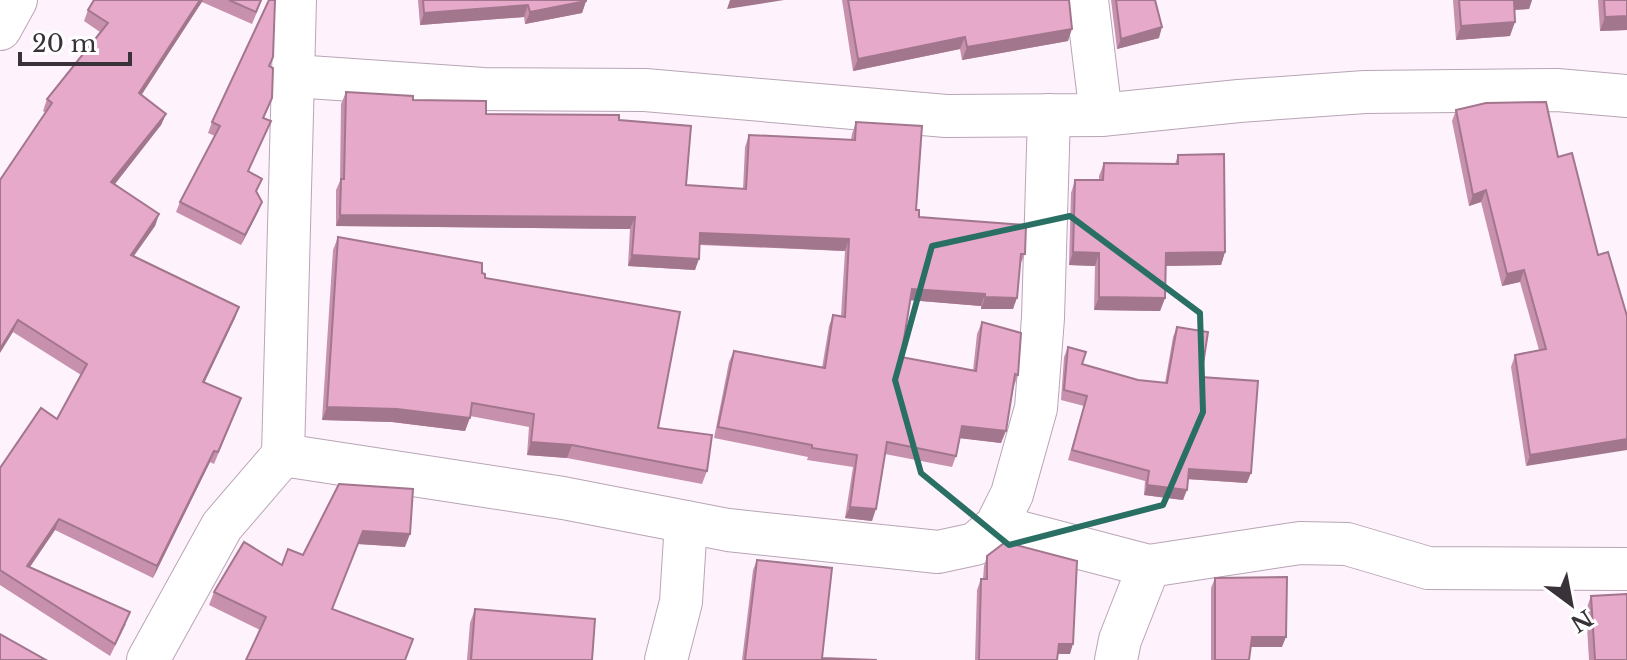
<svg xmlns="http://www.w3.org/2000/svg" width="1627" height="660" font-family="'Libre Baskerville',serif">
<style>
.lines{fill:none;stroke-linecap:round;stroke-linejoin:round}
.minor-casing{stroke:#b8a5b5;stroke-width:44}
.minor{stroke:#fff;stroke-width:42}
.wall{fill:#c791ae}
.shaded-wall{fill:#a2768d}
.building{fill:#e7a9ca;stroke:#a2768d;stroke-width:2}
.marked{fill:none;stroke:#2a6f64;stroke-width:6;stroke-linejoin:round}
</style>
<rect width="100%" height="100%" fill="#fef2fd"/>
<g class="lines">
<defs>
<g id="minor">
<path d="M1087,0L1101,115"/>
<path d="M0,29L16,0"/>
<path d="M294,76L483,89L645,90L946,116L1101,115L1239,101L1365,92L1557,90L1627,96"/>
<path d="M283,455L563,498L728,530L938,552L975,544L996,526L1012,494L1036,408L1043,318L1049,115"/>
<path d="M996,526L1149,566L1300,543L1347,544L1428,568L1627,569"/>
<path d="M148,660L222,526L283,455L295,0"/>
<path d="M666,660L681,602L686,522"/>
<path d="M1116,660L1120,640L1149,566"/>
</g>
</defs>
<use href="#minor" class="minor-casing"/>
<use href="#minor" class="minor"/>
</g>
<g class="wall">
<path d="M94,0H262L252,24L202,2L141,95L166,114L161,125L115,184L159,214L155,226L133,257L239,307L235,318L204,382L237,409L214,464L210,462L153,578L55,530L30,567L126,624L110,656L0,585V468L57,419L81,375L13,332L46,113L43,111L47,99L100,32L84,21L88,10Z"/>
<path d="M418,0H586V1L582,13L525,24L524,17L420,25Z"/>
<path d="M842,0H1069L1068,41L962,60L960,49L853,71Z"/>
<path d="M1111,0H1155L1159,38L1117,49Z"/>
<path d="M1453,0H1532L1529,9L1514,10L1510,36L1456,40Z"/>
<path d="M1598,0H1627V30L1600,31Z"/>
<path d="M273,57L269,67L272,98L264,118L271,121L248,172L257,193L262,202L258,212L241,245L176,212L180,202L215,136L208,133L212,122Z"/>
<path d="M346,92L413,100L486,114L619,120L686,185L743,189L745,147L749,135L851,140L852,134L856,122L916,210L919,217L1025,254L1020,265L1013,309H981V306L910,300L901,357L973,371L977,334L982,322L1018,375L1014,386L1001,443L960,438L956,456L952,467L885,454L872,521L845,518L853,467L807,460L808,457L714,438L729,362L734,351L822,368L829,326L833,315L841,316L845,251L700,245L695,270L628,266L630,229L336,226V190L340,181L341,104Z"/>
<path d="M1456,110L1558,157L1598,255L1608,252L1526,466L1511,367L1515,355L1539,350L1520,282L1502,286L1481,202L1469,206L1452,121Z"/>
<path d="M1178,155L1225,252L1221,265L1166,266L1165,298L1160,311L1094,310L1095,266L1069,265L1071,193L1075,180H1099V176L1104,163L1175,164Z"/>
<path d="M338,237L482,273L485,278L707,471L702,484L567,458L527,455L529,427L470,416L465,431L392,422L322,420L333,250Z"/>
<path d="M1177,327L1201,377L1247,483L1188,479L1183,500L1144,495L1145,481L1068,460L1084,406L1061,400L1064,357L1068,347L1082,364L1138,380L1165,383L1173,337Z"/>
<path d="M339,484L405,547L358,544L260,630L209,605L214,592L303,555Z"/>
<path d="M987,556L1070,654H1058L1057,660H975L977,590L981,579H983L984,566Z"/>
<path d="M757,560L822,658L877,660H742L753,570Z"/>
<path d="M1215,578L1282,647H1250L1249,660H1211V588Z"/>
<path d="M1591,596L1627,660H1589L1586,610Z"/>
<path d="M475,609L592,660H467L470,623Z"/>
</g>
<g class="shaded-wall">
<path d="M200,0H203L135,105L139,93Z"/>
<path d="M730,0H784L727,9Z"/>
<path d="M1512,0H1532L1529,9L1508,10Z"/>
<path d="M586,1L582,13L525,24L530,12Z"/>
<path d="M528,5L524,17L420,25L424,13Z"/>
<path d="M1627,16V30L1600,31L1605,17Z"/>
<path d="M1515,22L1510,36L1456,40L1461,26Z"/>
<path d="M1162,27L1159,38L1117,49L1121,39Z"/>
<path d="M1072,29L1068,41L962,60L967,47Z"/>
<path d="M965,37L960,49L853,71L858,59Z"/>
<path d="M166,114L161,125L107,194L111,182Z"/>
<path d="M1486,190L1481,202L1469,206L1473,195Z"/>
<path d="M262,202L258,212L241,245L245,235Z"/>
<path d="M159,214L155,226L126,267L131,255Z"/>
<path d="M340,215L635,217L630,229L336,226Z"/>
<path d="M700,233L849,239L845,251L696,244Z"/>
<path d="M1073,252L1099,253L1095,266L1069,265Z"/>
<path d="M1225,252L1221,265L1161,266L1166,253Z"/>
<path d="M632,255L699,259L695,270L628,266Z"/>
<path d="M1524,270L1520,282L1502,286L1507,274Z"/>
<path d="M912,289L985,294L981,306L908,300Z"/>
<path d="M985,297L1017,298L1013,309H981Z"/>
<path d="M1099,297L1165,298L1160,311L1094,310Z"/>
<path d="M239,307L235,318L199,394L203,382Z"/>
<path d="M18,320L13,332L0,353V349Z"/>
<path d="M327,407L397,409L470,418L465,431L392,422L322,420Z"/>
<path d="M962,426L1006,431L1001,443L958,438Z"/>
<path d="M1627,439V450L1526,466L1530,455Z"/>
<path d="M531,442L572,445L567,458L527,455Z"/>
<path d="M214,451L210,462L153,578L157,566Z"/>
<path d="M1189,469L1251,473L1247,483L1186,479Z"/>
<path d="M1147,485L1187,490L1183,500L1144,495Z"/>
<path d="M850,507L876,509L872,521L845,518Z"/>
<path d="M59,519L55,530L23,577L27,566Z"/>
<path d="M363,531L410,534L405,547L358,544Z"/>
<path d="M1252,637H1286L1282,647H1248Z"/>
<path d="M1059,644H1073L1070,654H1055Z"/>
</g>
<g class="building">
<path d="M94,0H200L139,93L166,114L111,182L159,214L131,255L239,307L203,382L241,398L218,452L214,451L157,566L59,519L27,566L130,612L115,644L0,570V468L41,408L57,419L87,364L18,320L0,349V180L52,103L47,99L108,23L88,10Z"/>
<path d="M229,0H261L256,12Z"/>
<path d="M269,0H275L273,57L269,66L273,68L272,98L263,118L271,121L248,171L262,179L256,191L262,202L245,235L180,202L220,126L212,122Z"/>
<path d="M423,0H586V1L530,12L528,5L424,13Z"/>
<path d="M848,0H1069L1072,29L967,47L965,37L858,59Z"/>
<path d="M1116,0H1155L1162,27L1121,39Z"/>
<path d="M1459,0H1514L1515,22L1461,26Z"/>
<path d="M1604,0H1627V16L1605,17Z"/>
<path d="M346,92L413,96V100L486,101V114L619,115V120L691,126L686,185L746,189L749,135L855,140L856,122L922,126L916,210H919V217L1026,225L1025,254H1021L1017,298L985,297V294L912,289L901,357L976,371L982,322L1021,333L1018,375L1015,374L1006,431L962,426L956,456L887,442L876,509L850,507L857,455L812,448V445L718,427L734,351L825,368L833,315L845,317L849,239L700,233L699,259L632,255L635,217L340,215L341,179H344Z"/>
<path d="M1546,102L1558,157L1572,153L1598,255L1608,252L1627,316V439L1530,455L1515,355L1546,349L1524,270L1507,274L1486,190L1473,195L1456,110L1486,103Z"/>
<path d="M1224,154L1225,252L1166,253L1165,298L1099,297V253L1073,252L1075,180H1103L1104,163L1178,164V155Z"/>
<path d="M338,237L482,263V273L485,274V278L680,312L658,428L712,435L707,471L572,445L531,442L534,414L472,403L470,418L397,409L327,407Z"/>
<path d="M1177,327L1208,332L1201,377L1258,381L1251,473L1189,469L1187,490L1147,485L1149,471L1072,450L1087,396L1064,390L1068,347L1086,352L1082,364L1138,380L1167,383Z"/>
<path d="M339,484L413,489L410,534L363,531L332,609L413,639L405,660H246L266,617L214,592L244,542L282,565L288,549L303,555Z"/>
<path d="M1004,543L1012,544L1077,561L1073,644H1059L1057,660H979L981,579H987V556Z"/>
<path d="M757,560L832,568L822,658L877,660H745Z"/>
<path d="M1287,577L1286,637H1252L1249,660H1215V578Z"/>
<path d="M1627,594V660H1595L1591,596Z"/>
<path d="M475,609L595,619L592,660H471Z"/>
<path d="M0,634L46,660H0Z"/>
</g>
<path class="marked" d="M1070,216L1200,313L1203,412L1163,505L1009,545L921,473L895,380L932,246Z"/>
<g transform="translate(1571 604) rotate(148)" stroke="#ffffff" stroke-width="6" paint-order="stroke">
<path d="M0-6L14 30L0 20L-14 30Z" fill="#393238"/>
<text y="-12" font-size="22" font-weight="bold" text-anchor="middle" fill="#393238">N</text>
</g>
<path d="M20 52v12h110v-12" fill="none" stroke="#393238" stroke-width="4"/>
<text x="32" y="52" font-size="24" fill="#393238" stroke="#ffffff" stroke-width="6" paint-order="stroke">20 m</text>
</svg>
